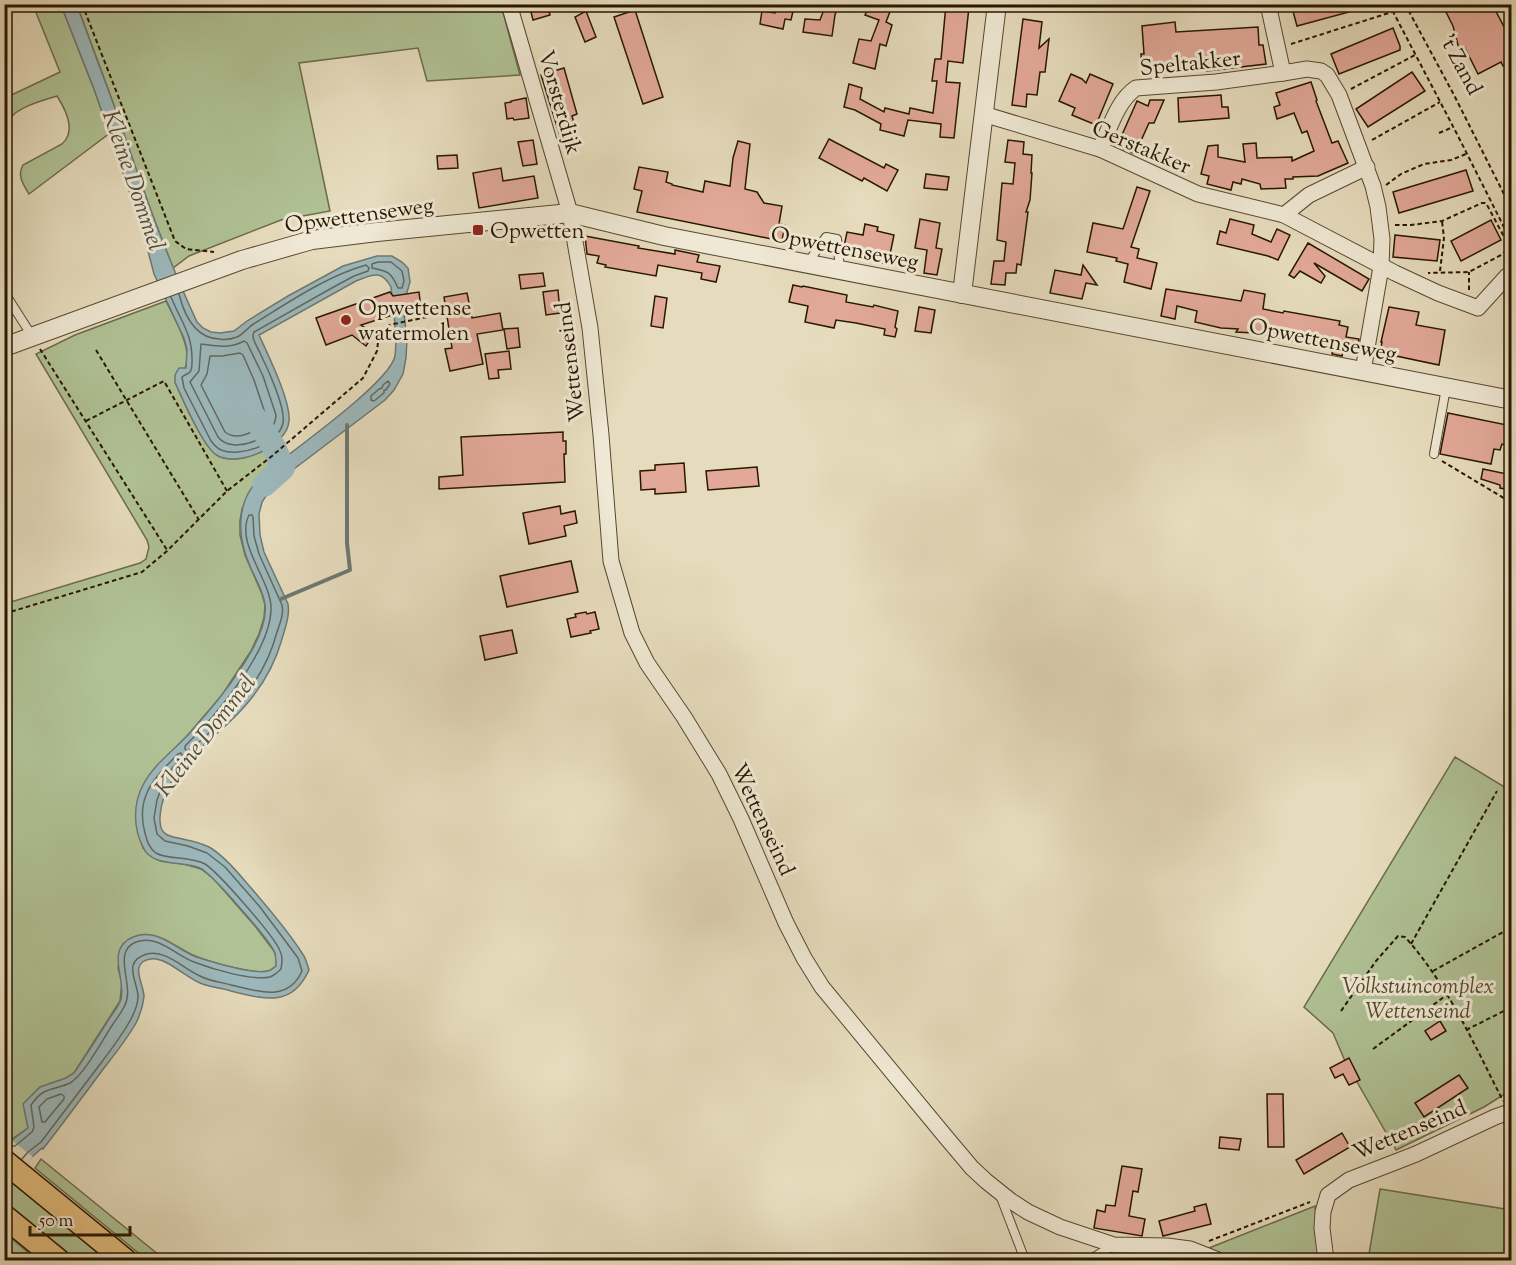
<svg xmlns="http://www.w3.org/2000/svg" width="1516" height="1265" font-family="'Sorts Mill Goudy',serif">
<style>
.green{fill:#b0c295;stroke:#6c6c4b;stroke-width:1.5}
.water{fill:#9cb8bc;stroke:#6e7871;stroke-width:1.5}
.pier{fill:#e6dcbd}
.lines{fill:none;stroke-linecap:round;stroke-linejoin:round}
.shore{stroke:#62685e;stroke-width:1.5}
.stream{stroke:#6e7871;stroke-width:4}
.river{stroke:#9cb8bc;stroke-width:24}
.building{fill:#e2a998;stroke:#281701;stroke-width:1.5}
.service-casing{stroke:#584830;stroke-width:10}
.minor-casing{stroke:#584830;stroke-width:17}
.tertiary-casing{stroke:#584830;stroke-width:20}
.primary-casing{stroke:#281701;stroke-width:25}
.path{stroke:#281701;stroke-width:2;stroke-dasharray:4.5 3;stroke-linecap:butt}
.service{stroke:#efe8d4;stroke-width:8}
.minor{stroke:#efe8d4;stroke-width:15}
.tertiary{stroke:#efe8d4;stroke-width:18}
.primary{stroke:#e3be7e;stroke-width:22}
.poi-dot{fill:#8f2418;stroke:#efe8d4;stroke-width:2}
.labels{text-anchor:middle;stroke-width:6;stroke-linejoin:round;paint-order:stroke}
.street-label{font-size:22px;fill:#281701;stroke:#efe8d4}
.poi-label{font-size:22px;fill:#281701;stroke:#efe8d4;text-anchor:start}
.park-label{font-size:22px;font-style:italic;fill:#514a2d;stroke:#efe8d4}
.water-label{font-size:24px;font-style:italic;fill:#514f42;stroke:#efe8d4}
</style>
<rect width="100%" height="100%" fill="#e6dcbd"/>
<filter id="stains"><feTurbulence type="fractalNoise" baseFrequency=".00333" numOctaves="4"/><feColorMatrix values="0 0 0 0 .2 0 0 0 0 .09 0 0 0 0 .02 0 0 0 .5 -.17"/></filter>
<radialGradient id="worn" r=".72"><stop offset=".6" stop-color="#630" stop-opacity="0"/><stop offset="1" stop-color="#630" stop-opacity=".3"/></radialGradient>
<g class="green">
<path d="M33,5H61L94,89L110,133L29,194C23,184 17,176 23,165L62,144C77,131 66,110 57,96C44,100 17,107 10,119C6,126 7,135 5,142V98L60,72Z"/>
<path d="M77,5H501L520,75L427,81L418,48L299,63L330,211L281,220L189,256L173,268L143,192L111,97Z"/>
<path d="M166,301C174,318 195,351 184,370C182,374 178,378 175,382C182,398 203,448 218,456C228,461 245,459 255,454C263,450 272,446 279,439L287,455L256,481L242,509L240,521V535L245,555L262,594L265,605L264,618L259,634L251,651L222,695L187,736L154,770L137,825L143,848L160,861L184,864L201,869L213,878L255,926L274,951L277,960L276,966C272,969 272,970 268,971C253,975 210,962 195,956C178,949 167,937 148,935C139,933 130,939 123,944L118,968L122,982L120,1001L74,1073L66,1078L28,1128L6,1143L4,1142V604L140,563L146,559L149,547L147,540L36,354L75,335Z"/>
<path d="M1455,757L1511,791V1090L1484,1107L1396,1150L1345,1061L1333,1033L1304,1007Z"/>
<path d="M41,1159L165,1260H147L35,1168Z"/>
<path d="M13,1179L113,1260H70L5,1206V1190Z"/>
<path d="M1380,1189L1511,1210V1260H1368Z"/>
<path d="M1315,1206L1320,1260H1228L1209,1248Z"/>
<path d="M5,1233L37,1260H5Z"/>
</g>
<path class="water" d="M61,5H77C91,45 107,85 121,125C144,192 167,258 197,322L203,328L211,332L220,333L234,331L247,321L288,296L343,266L377,256H392L402,262L408,268L410,282L403,306L407,339L406,358L403,374L394,390L385,400L290,472L268,493L262,502L259,514L260,535L264,552L288,604C290,616 285,628 282,639C275,664 261,688 244,707C215,741 163,767 160,817C159,838 171,836 187,840C194,841 202,844 209,847C223,855 235,869 245,881C265,904 286,928 302,953C306,958 307,964 309,970C292,1008 264,999 231,991C221,988 209,987 200,983C185,977 166,957 151,959C128,962 144,984 144,997C143,1005 140,1015 136,1023C127,1039 115,1054 104,1068C84,1095 64,1122 43,1149L42,1148L32,1157L5,1190V1138L6,1136L12,1140L28,1128L23,1104L40,1087L66,1078L74,1073C86,1055 98,1037 109,1019C113,1013 119,1006 121,999C126,978 105,949 133,937C158,927 175,949 196,957C212,962 253,975 268,971C272,970 273,969 276,966C276,962 276,957 275,953C270,940 212,874 200,868C182,860 152,868 143,847C133,828 133,804 143,785C153,765 173,751 188,735C211,709 234,682 251,652C259,638 267,620 265,604C263,591 255,578 250,566C238,539 235,505 257,481C261,476 266,473 270,469C295,449 390,382 395,356C398,337 393,307 391,287C381,269 372,275 356,281L259,335C268,355 291,401 289,421C288,434 277,442 267,449C253,457 230,464 215,454C202,444 182,398 175,382V375L179,368H186L187,349L184,338L154,274L142,228L94,89Z"/>
<path class="pier" d="M5,1135L33,1157L5,1192L4,1136Z"/>
<g class="lines">
<g class="shore">
<path d="M378,262H391L402,271L404,281L402,288H398C391,272 388,271 372,268V264Z"/>
<path d="M171,297C181,322 193,334 192,363C192,366 192,369 190,372C188,374 184,375 182,377L184,388L211,441C214,445 217,448 221,450C240,458 279,444 283,423C286,408 267,367 260,353C258,348 253,341 253,336C253,334 254,333 254,332L330,289L354,276L368,271L369,268L366,265C327,276 289,302 255,323C249,326 244,334 237,337C232,339 224,340 219,339C195,338 184,314 179,294"/>
<path d="M244,341L247,343L263,376L276,415C276,438 233,456 218,437L190,382L199,371L201,344C216,346 230,349 244,341Z"/>
<path d="M240,353L243,355L254,380L267,419C258,431 238,442 225,432L201,385L207,374L210,356H222Z"/>
<path d="M388,381L390,384L386,390H384V393L374,401L371,400V396L379,389L382,388L383,385Z"/>
<path d="M249,515H252L253,517L254,536L259,554L282,605C284,614 280,623 277,632C263,685 229,716 190,750L187,751L185,749V746C215,717 272,650 271,607C270,579 235,543 249,515Z"/>
<path d="M61,1094L64,1096V1099L45,1122H42L39,1107L47,1099Z"/>
<path d="M4,1142L10,1146H15L32,1132L34,1127L31,1105C34,1101 38,1095 44,1092C52,1088 62,1087 70,1083C84,1075 103,1039 113,1024C117,1018 122,1012 125,1005C135,985 111,952 136,942C158,934 175,955 194,962C212,969 252,981 270,977C275,975 278,972 281,969C282,962 283,957 280,951C275,937 218,872 205,864C190,856 167,860 156,853C149,848 147,841 145,833C135,797 154,778 178,754L181,753L183,757L173,767L164,781L157,800L154,818L157,834L165,841L188,846L207,853L225,867L260,907L298,958L302,971C288,1003 257,991 231,985C221,982 209,981 200,976C184,969 165,949 147,954C122,961 137,980 138,996C138,1003 135,1011 132,1017C124,1033 112,1048 101,1063C81,1089 61,1116 41,1142L28,1152L22,1159"/>
</g>
<path class="stream" d="M281,599L350,570L347,543V425"/>
<path class="river" d="M255,418L274,447L283,468L264,485"/>
</g>
<g class="building">
<path d="M529,4H547L550,15L533,20Z"/>
<path d="M777,4L794,7L791,20L785,19L783,29L760,24L762,11L775,13Z"/>
<path d="M826,4H839L835,15L832,36L803,32L805,19L820,20Z"/>
<path d="M870,4H893L886,22L892,25L886,46L880,44L875,69L853,63L859,39L871,41L879,20L865,15Z"/>
<path d="M946,4L969,7L963,63L948,61L946,82L960,83L954,138L940,137L941,124L908,120L904,136L880,130L881,124L855,110L844,107L849,84L862,88L860,99L884,112L885,108L909,114L910,108L933,113L937,81H932L935,59H941Z"/>
<path d="M1291,4H1364V8L1297,26Z"/>
<path d="M1442,4H1492L1512,42V60L1503,66L1501,62L1478,74L1465,48L1459,49L1453,26Z"/>
<path d="M635,10L663,97L643,104L614,17Z"/>
<path d="M586,11L596,37L585,42L575,17Z"/>
<path d="M1023,19L1042,22L1039,48L1049,39L1045,72H1040L1037,95L1027,94L1026,107L1012,105Z"/>
<path d="M1175,22L1176,32L1258,27L1259,45H1263L1266,64L1207,71L1206,69L1142,74L1141,54H1144L1142,26Z"/>
<path d="M1393,28L1400,46V50L1339,74L1331,54Z"/>
<path d="M564,68L577,114L572,116L576,130L560,136L541,75Z"/>
<path d="M1412,72L1425,91L1368,127L1356,109Z"/>
<path d="M1071,74L1082,79L1086,83L1090,74L1113,84L1096,125L1072,115L1075,108L1059,101Z"/>
<path d="M1311,82L1317,100L1316,101L1332,143L1338,141L1348,163L1318,176L1293,177V179H1285L1286,188L1261,189L1260,184L1242,179L1241,184L1233,182L1231,190L1207,184L1209,176L1201,174L1208,146L1218,145V157L1245,162L1243,144L1256,143L1257,158L1292,157V161L1314,151L1307,131L1302,133L1294,113L1277,119L1274,107L1280,105L1276,93Z"/>
<path d="M1221,95L1222,107H1228L1229,118L1179,122L1178,98Z"/>
<path d="M526,98L529,118L514,120L513,118L507,119L505,103L511,102V101Z"/>
<path d="M1150,100H1164L1154,123H1149L1135,154L1117,146L1137,101L1148,106Z"/>
<path d="M829,139L884,168L886,164L898,170L887,191L864,178L862,181L819,158Z"/>
<path d="M533,140L537,164L523,166L518,142Z"/>
<path d="M1008,140L1024,142L1023,154L1032,155L1031,173H1032L1030,200L1026,212H1028L1021,265L1017,264L1016,273H1006L1005,285L991,284L994,261H1004L1006,242L997,240L1002,183L1013,184L1015,163L1005,162Z"/>
<path d="M738,141L750,144L745,189L757,192L764,203L782,206L779,224L785,225L782,241L637,212L642,191L634,189L639,167L668,172L666,182L672,184V185L703,192L705,181L730,186L733,158Z"/>
<path d="M457,155L458,168L438,169L437,156Z"/>
<path d="M501,168L503,181L534,176L538,198L479,208L473,173Z"/>
<path d="M1466,170L1473,191L1399,213L1393,192Z"/>
<path d="M926,174L949,177L947,190L924,188Z"/>
<path d="M1137,187L1150,191L1131,247L1139,249L1137,258L1157,263L1151,289L1124,282L1128,264L1116,261L1117,258L1087,252L1093,223L1123,229Z"/>
<path d="M920,219L940,223L936,248L942,249L937,275L924,273L927,250L915,248Z"/>
<path d="M1230,219L1254,225L1252,234L1271,242L1277,229L1290,235L1278,260L1268,256L1217,244L1220,231L1226,233Z"/>
<path d="M1491,220L1501,240L1461,261L1451,241Z"/>
<path d="M865,224L878,227L877,231L894,235L888,264L845,255L844,247L847,232L863,235Z"/>
<path d="M1395,235L1440,240L1437,261L1393,257Z"/>
<path d="M585,236L639,246L638,248L675,254V250L699,255L697,262L720,266L716,282L701,279L702,273L658,265L656,276L605,267L606,265L597,263L599,256L587,254Z"/>
<path d="M1308,243L1369,279L1362,291L1314,263L1325,276L1321,283L1300,271L1294,278L1289,275Z"/>
<path d="M1083,265L1097,285L1086,283L1082,299L1050,293L1055,270L1081,275Z"/>
<path d="M543,273L545,286L521,289L519,275Z"/>
<path d="M793,285L802,287L803,286L847,295L846,302L873,307L874,305L898,311L895,327L897,329L895,337L884,335L885,329L856,323L836,320L834,328L805,322L808,306L789,302Z"/>
<path d="M1166,289L1241,301L1244,290L1265,294L1263,309L1283,313L1284,311L1340,321L1339,325L1348,327L1346,337L1359,339L1357,350L1344,348L1342,356L1332,354L1335,339L1312,334L1310,344L1254,333L1236,332L1238,329L1221,328L1195,322L1197,311L1177,306L1175,319L1161,316Z"/>
<path d="M558,290L560,313L546,315L543,292Z"/>
<path d="M390,292L393,296L419,292L421,309L416,310L417,314L405,316V311L361,325L374,334L366,346L352,335L326,345L316,318Z"/>
<path d="M467,293L472,318L500,313L503,330L477,334L483,364L450,371L445,349L452,348L444,297Z"/>
<path d="M655,296L667,298L663,328L651,326Z"/>
<path d="M919,307L935,310L931,333L915,331Z"/>
<path d="M1389,307L1419,312L1416,325L1445,330L1439,365L1396,356V357L1380,354L1382,342H1381Z"/>
<path d="M518,328L520,347L507,349L504,329Z"/>
<path d="M509,351L511,369L498,370L499,378L489,379L485,354Z"/>
<path d="M1448,413L1512,426V446L1502,444L1500,450L1494,449L1491,464L1440,454Z"/>
<path d="M563,432V441H566V454H564L565,482L439,489V477L463,475L461,437Z"/>
<path d="M684,463L686,492L655,494V489L641,490L640,471L655,470V465Z"/>
<path d="M757,467L759,486L708,490L706,471Z"/>
<path d="M1483,469L1512,475V490L1500,488V485L1481,479Z"/>
<path d="M560,506L561,514L575,511L577,523L564,526L566,536L529,544L523,513Z"/>
<path d="M571,561L578,592L507,607L500,576Z"/>
<path d="M586,612L587,614L595,612L599,629L590,631L591,633L571,637L567,619L576,617L575,614Z"/>
<path d="M512,630L517,653L485,660L480,636Z"/>
<path d="M1440,1021L1446,1031L1431,1040L1425,1031Z"/>
<path d="M1349,1058L1360,1080L1349,1085L1343,1074L1335,1078L1330,1068Z"/>
<path d="M1459,1075L1468,1088L1424,1117L1415,1103Z"/>
<path d="M1267,1094H1283L1284,1147H1268Z"/>
<path d="M1342,1133L1350,1147L1304,1174L1296,1160Z"/>
<path d="M1220,1137L1241,1139L1239,1150L1219,1148Z"/>
<path d="M1122,1166L1142,1169L1138,1192L1133,1191L1129,1216L1145,1219L1142,1236L1094,1228L1097,1210L1105,1212L1106,1205L1115,1206Z"/>
<path d="M1206,1204L1211,1224L1163,1236L1159,1221L1195,1211L1194,1207Z"/>
</g>
<g class="lines">
<defs>
<g id="service">
<path d="M807,264L826,237L837,239L840,269"/>
<path d="M4,292L32,336"/>
<path d="M1434,454L1446,388"/>
<path d="M1000,1195L1025,1260"/>
<path d="M1089,1260L1114,1245"/>
</g>
<g id="minor">
<path d="M509,4L570,213L590,328L601,435L611,561L632,633L647,663L684,717L719,774L741,819L786,923L804,958L822,987L945,1136L972,1168L986,1181L1011,1201L1028,1212L1060,1227L1114,1245L1167,1246L1190,1249L1218,1260"/>
<path d="M1268,4L1283,73L1307,69L1321,71L1327,75L1339,95L1373,186L1378,207L1382,239L1381,267L1363,371"/>
<path d="M983,114L1100,149L1198,194L1284,215L1395,273L1438,293L1478,308L1507,276"/>
<path d="M1100,149C1110,128 1117,101 1136,88L1216,82L1283,73"/>
<path d="M1284,215L1309,195L1367,167"/>
<path d="M1326,1260L1322,1228L1323,1212L1328,1195L1349,1180L1416,1154L1495,1117L1512,1111"/>
</g>
<g id="tertiary">
<path d="M962,294L997,4"/>
<path d="M4,347L242,260L312,240L377,232L570,213L664,236L1512,400"/>
</g>
<g id="primary">
<path d="M4,1161L125,1260"/>
<path d="M4,1216L58,1260"/>
</g>
</defs>
<use href="#service" class="service-casing"/>
<use href="#minor" class="minor-casing"/>
<use href="#tertiary" class="tertiary-casing"/>
<use href="#primary" class="primary-casing"/>
<g class="path">
<path d="M82,4L175,241L186,249L214,252"/>
<path d="M1389,4L1458,136L1512,243"/>
<path d="M1405,4L1454,95L1512,210"/>
<path d="M1291,44L1392,12"/>
<path d="M1351,89L1415,55"/>
<path d="M1439,133L1453,127"/>
<path d="M1372,140L1440,102"/>
<path d="M1386,185L1401,174L1424,164L1451,160L1466,154"/>
<path d="M1395,225H1411L1442,221L1482,203H1486L1510,248L1501,255L1469,272L1428,273"/>
<path d="M1440,271L1444,238L1442,221"/>
<path d="M1469,290V272"/>
<path d="M40,349L167,550"/>
<path d="M96,350L199,520"/>
<path d="M86,421L164,381L227,491"/>
<path d="M1442,461L1512,503"/>
<path d="M4,612H10L142,572L167,551L227,491L272,456L363,378L377,351L378,342L389,325L427,317"/>
<path d="M1411,944L1497,791"/>
<path d="M1433,971L1512,927"/>
<path d="M1341,1011L1376,961L1398,936L1405,937C1448,985 1474,1044 1503,1101"/>
<path d="M1466,1030L1512,1007"/>
<path d="M1373,1049L1448,994"/>
<path d="M1209,1241L1310,1202"/>
</g>
<use href="#service" class="service"/>
<use href="#minor" class="minor"/>
<use href="#tertiary" class="tertiary"/>
<use href="#primary" class="primary"/>
</g>
<g class="poi-dot">
<rect x="472" y="224" width="12" height="12" rx="3"/>
<circle cx="346" cy="320" r="6"/>
</g>
<g class="labels">
<g class="street-label">
<text transform="translate(1190 62) rotate(-6)" y="8">Speltakker</text>
<text transform="translate(1462 64) rotate(62)" y="8">'t Zand</text>
<text transform="translate(561 102) rotate(74)" y="8">Vorsterdijk</text>
<text transform="translate(1142 146) rotate(23)" y="8">Gerstakker</text>
<text transform="translate(359 214) rotate(-8)" y="8">Opwettenseweg</text>
<text transform="translate(845 247) rotate(11)" y="8">Opwettenseweg</text>
<text transform="translate(1323 339) rotate(11)" y="8">Opwettenseweg</text>
<text transform="translate(569 362) rotate(-97)" y="8">Wettenseind</text>
<text transform="translate(764 819) rotate(65)" y="8">Wettenseind</text>
<text transform="translate(1409 1129) rotate(-23)" y="8">Wettenseind</text>
</g>
<g class="poi-label">
<text x="490" y="238">Opwetten</text>
<text x="358" y="315">Opwettense<tspan x="358" dy="25">watermolen</tspan></text>
</g>
<g class="park-label">
<text x="1418" y="993">Volkstuincomplex<tspan x="1418" dy="25">Wettenseind</tspan></text>
</g>
<g class="water-label">
<text transform="translate(134 180) rotate(71)" y="8">Kleine Dommel</text>
<text transform="translate(205 735) rotate(-52)" y="8">Kleine Dommel</text>
</g>
</g>
<rect width="1516" height="1265" fill="none" stroke="#e6dcbd" stroke-width="24"/>
<rect x="6" y="6" width="1504" height="1253" fill="none" stroke="#281701" stroke-width="3"/>
<rect x="12" y="12" width="1492" height="1241" fill="none" stroke="#281701" stroke-width="1.5"/>
<path d="M30 1226v9h100v-9" fill="none" stroke="#281701" stroke-width="3"/>
<text x="39" y="1226" font-size="18" fill="#281701" stroke="#efe8d4" stroke-width="4.5" paint-order="stroke">50 m</text>
<rect width="100%" height="100%" filter="url(#stains)"/>
<rect width="100%" height="100%" fill="url(#worn)"/>
</svg>
